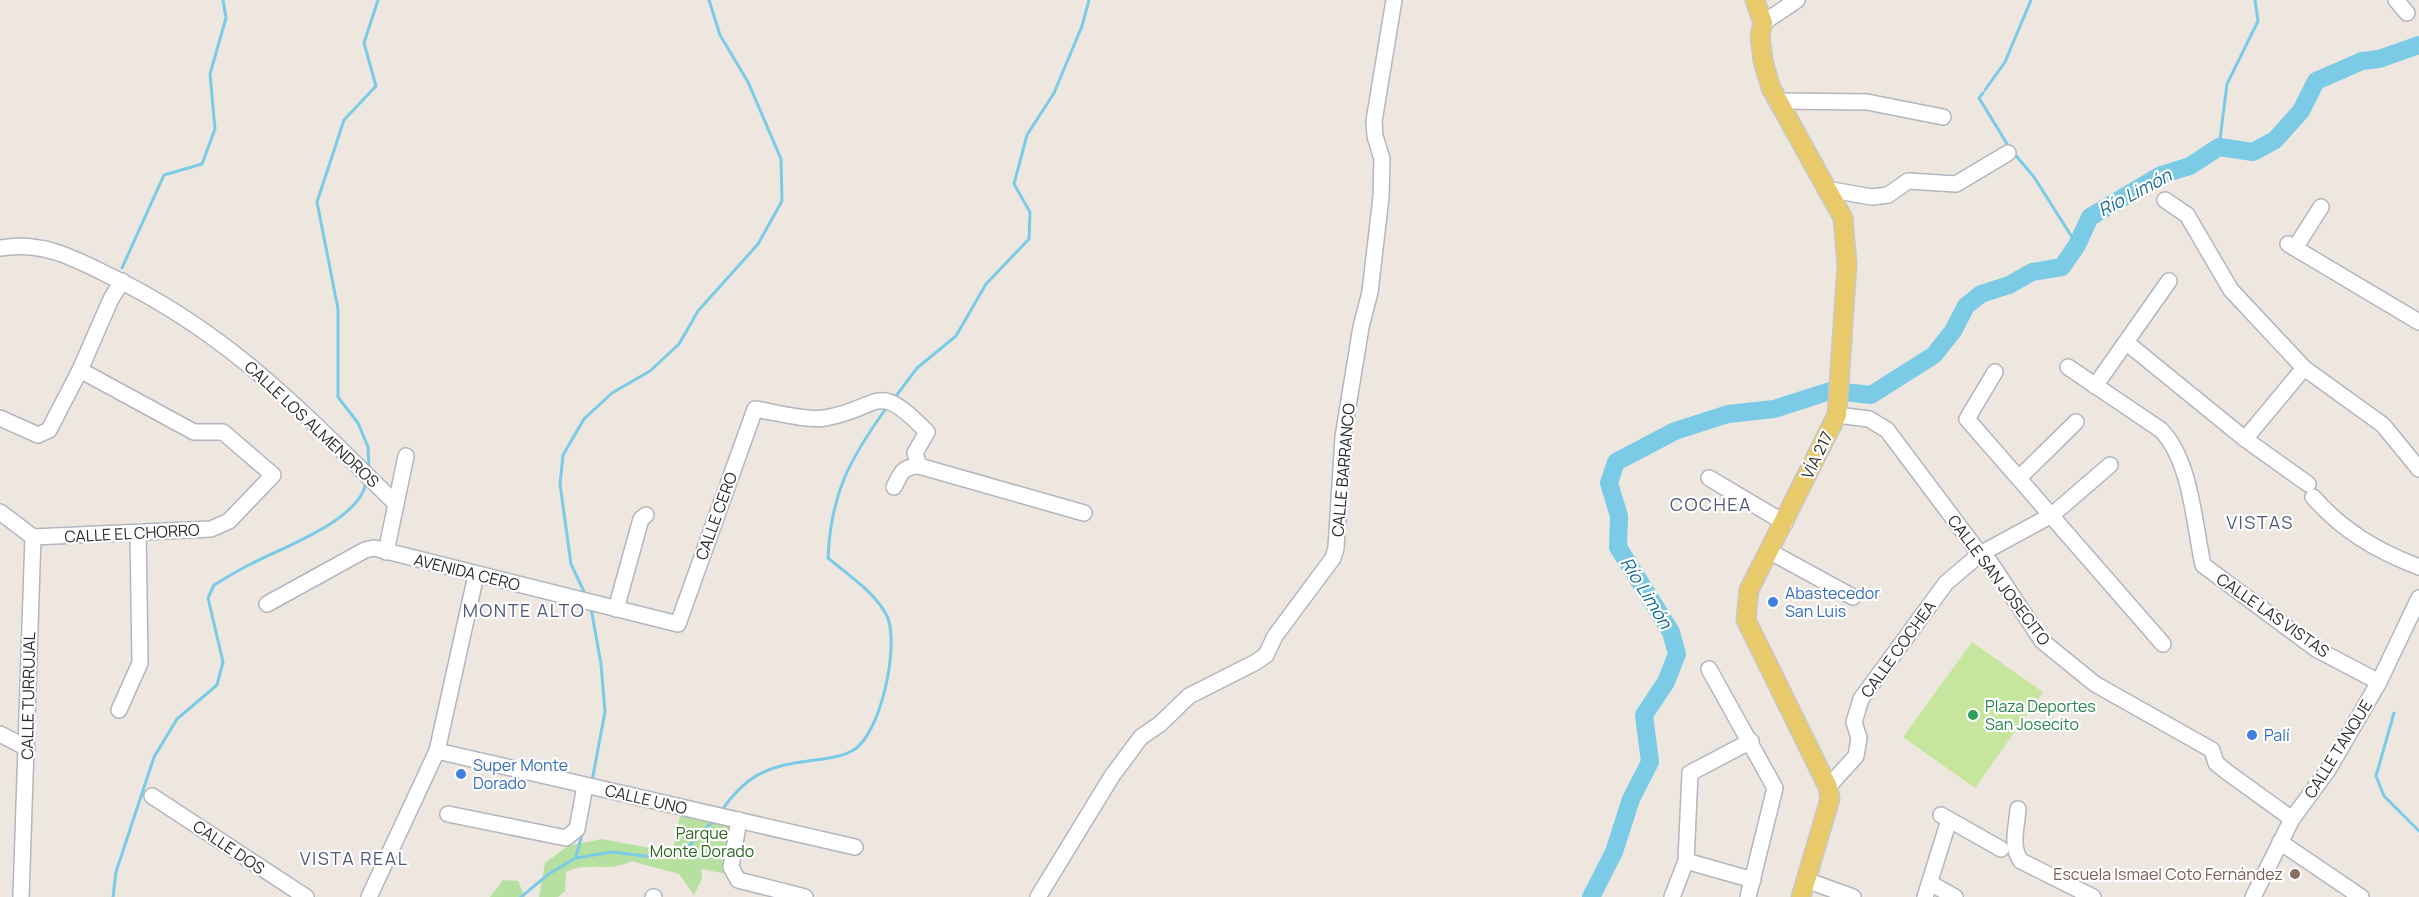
<svg xmlns="http://www.w3.org/2000/svg" width="2419" height="897" font-family="Manrope,sans-serif">
<style>
.green{fill:#b6e0a0}
.pitch{fill:#c7e69d}
.lines{fill:none;stroke-linecap:round;stroke-linejoin:round}
.stream{stroke:#7bcbe7;stroke-width:3}
.river{stroke:#7bcbe7;stroke-width:18}
.minor-casing{stroke:#b3b6bf;stroke-width:18}
.major-casing{stroke:#c8c8c8;stroke-width:21}
.minor{stroke:#fff;stroke-width:15}
.major{stroke:#e8ca6a;stroke-width:18}
.shop-dot{fill:#3f7fe0;stroke:#fff;stroke-width:2}
.leisure-dot{fill:#2e9e5b;stroke:#fff;stroke-width:2}
.education-dot{fill:#8d6e63;stroke:#fff;stroke-width:2}
.labels{text-anchor:middle;stroke-width:4.5;stroke-linejoin:round;paint-order:stroke}
.street-label{font-size:16px;fill:#2c2c2c;stroke:#fff}
.shop-label{font-size:16px;fill:#366cbe;stroke:#fff;text-anchor:start}
.leisure-label{font-size:16px;fill:#27864d;stroke:#fff;text-anchor:start}
.park-label{font-size:16px;fill:#2f6620;stroke:#fff}
.education-label{font-size:16px;fill:#785e54;stroke:#fff;text-anchor:end}
.water-label{font-size:18px;font-style:italic;fill:#176b96;stroke:#fff}
.neighbourhood-label{font-size:18px;letter-spacing:1.5px;fill:#4f577b;stroke:#fff}
</style>
<rect width="100%" height="100%" fill="#ede7e0"/>
<g class="green">
<path d="M681,811L733,824L727,874L701,869L702,879L694,895L679,874L631,861C611,873 588,861 566,872L565,891L558,897H539L545,863L568,846L602,839L666,851L673,849Z"/>
<path d="M503,880L518,881L525,897H490Z"/>
</g>
<path class="pitch" d="M1972,642L2043,692L1975,788L1903,737Z"/>
<g class="lines">
<g class="stream">
<path d="M1985,90L2005,62L2031,0"/>
<path d="M1983,93L1979,98L2009,147"/>
<path d="M2219,147L2227,84L2258,21L2255,0"/>
<path d="M2013,152L2034,177L2077,245"/>
<path d="M122,268L164,175L202,164L215,129L210,74L226,18L223,0"/>
<path d="M893,400L917,368L956,336L986,284L1029,239L1030,212L1014,184L1027,135L1054,93L1082,26L1089,0"/>
<path d="M369,468L368,447L358,423L338,397V309L317,202L344,120L376,86L364,43L378,0"/>
<path d="M586,596L571,564L560,484L563,455L584,419L612,393L650,371L679,344L698,311L758,244L782,201L781,159L748,82L720,35L709,0"/>
<path d="M591,608L601,664L605,712L592,781"/>
<path d="M2394,713L2376,776L2384,796L2419,831"/>
<path d="M721,811C745,777 765,766 808,761C822,759 839,758 852,751C881,736 900,644 887,616C875,592 848,575 828,558C831,493 849,460 887,407"/>
<path d="M576,857L587,815"/>
<path d="M113,897L116,872L154,757L177,719L217,685L223,662L208,598L214,585C226,578 238,570 251,564C281,548 359,521 366,483"/>
<path d="M521,897L550,873L576,858L612,852L653,857L683,852L715,819"/>
</g>
<g class="river">
<path d="M1844,392L1871,395L1934,355L1953,331L1966,306L1981,294L2009,285L2032,272L2062,267L2077,245L2090,217L2161,175L2190,166L2219,147L2253,152L2275,140L2301,111L2316,81L2362,61L2379,59L2419,45"/>
<path d="M1591,897L1614,852L1631,799L1650,762L1644,715L1666,682L1677,654L1671,632L1618,547L1619,516L1609,483L1616,462L1675,431L1728,414L1774,409L1830,391"/>
</g>
<defs>
<g id="minor">
<path d="M2396,0L2407,13"/>
<path d="M1763,23L1797,0"/>
<path d="M1776,101L1867,102L1943,117"/>
<path d="M1826,189L1872,197L1888,195L1908,181L1956,184L2008,153"/>
<path d="M2165,200L2187,215L2231,290L2304,368L2245,439"/>
<path d="M2288,244L2419,322"/>
<path d="M0,248C42,241 72,257 108,275C228,332 303,412 396,504"/>
<path d="M2295,248L2321,207"/>
<path d="M2127,343L2245,439L2308,484"/>
<path d="M2068,367L2161,430C2191,461 2194,523 2203,565L2316,649L2379,682"/>
<path d="M2304,368L2383,425L2419,469"/>
<path d="M1995,372L1967,419L2163,644"/>
<path d="M2095,386L2169,281"/>
<path d="M1837,415L1869,419L1887,430L1980,554L1990,562L2042,641L2095,684L2212,750L2216,763L2227,772L2292,819"/>
<path d="M0,418L38,435L49,430L80,370L111,299L122,281"/>
<path d="M1709,478L1785,523"/>
<path d="M2019,478L2076,422"/>
<path d="M894,487C901,473 902,467 919,466"/>
<path d="M2313,497C2343,531 2377,551 2419,567"/>
<path d="M0,512L33,537L21,897"/>
<path d="M33,537L211,529L229,521L273,475L223,432H194L80,370"/>
<path d="M1769,551L1853,597"/>
<path d="M386,552L406,456"/>
<path d="M267,604L365,550L374,548L678,624L755,409C774,412 807,421 825,418C883,408 875,378 927,432L915,453L919,466L1084,513"/>
<path d="M616,609L641,519L646,515"/>
<path d="M1709,669L1775,788L1748,897"/>
<path d="M119,710L140,663L138,533"/>
<path d="M0,734L27,748"/>
<path d="M437,751L855,847"/>
<path d="M1828,787L1856,756L1859,738L1854,722L1861,699L1946,583L1980,554L2052,515L2110,465"/>
<path d="M152,796L306,897"/>
<path d="M2018,809C2017,826 2010,847 2021,861L2093,897"/>
<path d="M448,814L566,838L577,829L585,786"/>
<path d="M1941,815L2001,849"/>
<path d="M739,820L731,867L738,880L805,897"/>
<path d="M2280,842L2361,897"/>
<path d="M1686,861L1753,880"/>
<path d="M1806,880L1853,897"/>
<path d="M1930,883L1955,897"/>
<path d="M369,897L437,751L476,575"/>
<path d="M653,897H654"/>
<path d="M1038,897L1112,776L1141,737L1160,724L1189,696L1256,662L1266,655L1275,636L1333,558L1336,548L1343,437L1361,327L1370,292L1381,197L1382,159L1375,136L1374,121L1394,0"/>
<path d="M1672,897L1686,861L1690,773L1751,741"/>
<path d="M1925,897L1949,820"/>
<path d="M2253,897L2292,819L2328,770L2379,682L2419,598"/>
</g>
<path id="major" d="M1755,0L1763,23L1760,36L1763,61L1771,88L1843,218L1847,264L1837,415L1749,590L1746,620L1828,787L1830,799L1801,897"/>
</defs>
<use href="#minor" class="minor-casing"/>
<use href="#major" class="major-casing"/>
<use href="#minor" class="minor"/>
<use href="#major" class="major"/>
</g>
<g class="shop-dot">
<circle cx="1773" cy="602" r="6"/>
<circle cx="2252" cy="735" r="6"/>
<circle cx="461" cy="774" r="6"/>
</g>
<circle class="leisure-dot" cx="1973" cy="715" r="6"/>
<circle class="education-dot" cx="2295" cy="874" r="6"/>
<g class="labels">
<g class="street-label">
<text transform="translate(312 424) rotate(43)" y="6">CALLE LOS ALMENDROS</text>
<text transform="translate(1817 455) rotate(-64)" y="6">VÍA 217</text>
<text transform="translate(1343 470) rotate(-85)" y="6">CALLE BARRANCO</text>
<text transform="translate(716 516) rotate(-70)" y="6">CALLE CERO</text>
<text transform="translate(132 533) rotate(-3)" y="6">CALLE EL CHORRO</text>
<text transform="translate(467 572) rotate(14)" y="6">AVENIDA CERO</text>
<text transform="translate(1999 580) rotate(53)" y="6">CALLE SAN JOSECITO</text>
<text transform="translate(2273 615) rotate(35)" y="6">CALLE LAS VISTAS</text>
<text transform="translate(1898 649) rotate(-54)" y="6">CALLE COCHEA</text>
<text transform="translate(28 696) rotate(-89)" y="6">CALLE TURRUJAL</text>
<text transform="translate(2338 749) rotate(-58)" y="6">CALLE TANQUE</text>
<text transform="translate(646 799) rotate(13)" y="6">CALLE UNO</text>
<text transform="translate(229 847) rotate(34)" y="6">CALLE DOS</text>
</g>
<g class="shop-label">
<text x="1785" y="599">Abastecedor<tspan x="1785" dy="18">San Luis</tspan></text>
<text x="2264" y="741">Palí</text>
<text x="473" y="771">Super Monte<tspan x="473" dy="18">Dorado</tspan></text>
</g>
<g class="leisure-label">
<text x="1985" y="712">Plaza Deportes<tspan x="1985" dy="18">San Josecito</tspan></text>
</g>
<g class="park-label">
<text x="702" y="839">Parque<tspan x="702" dy="18">Monte Dorado</tspan></text>
</g>
<g class="education-label">
<text x="2283" y="880">Escuela Ismael Coto Fernández</text>
</g>
<g class="water-label">
<text transform="translate(2135 193) rotate(-28)" y="6">Río Limón</text>
<text transform="translate(1646 593) rotate(58)" y="6">Río Limón</text>
</g>
<g class="neighbourhood-label">
<text x="1711" y="511">COCHEA</text>
<text x="2260" y="529">VISTAS</text>
<text x="524" y="617">MONTE ALTO</text>
<text x="354" y="865">VISTA REAL</text>
</g>
</g>
</svg>
